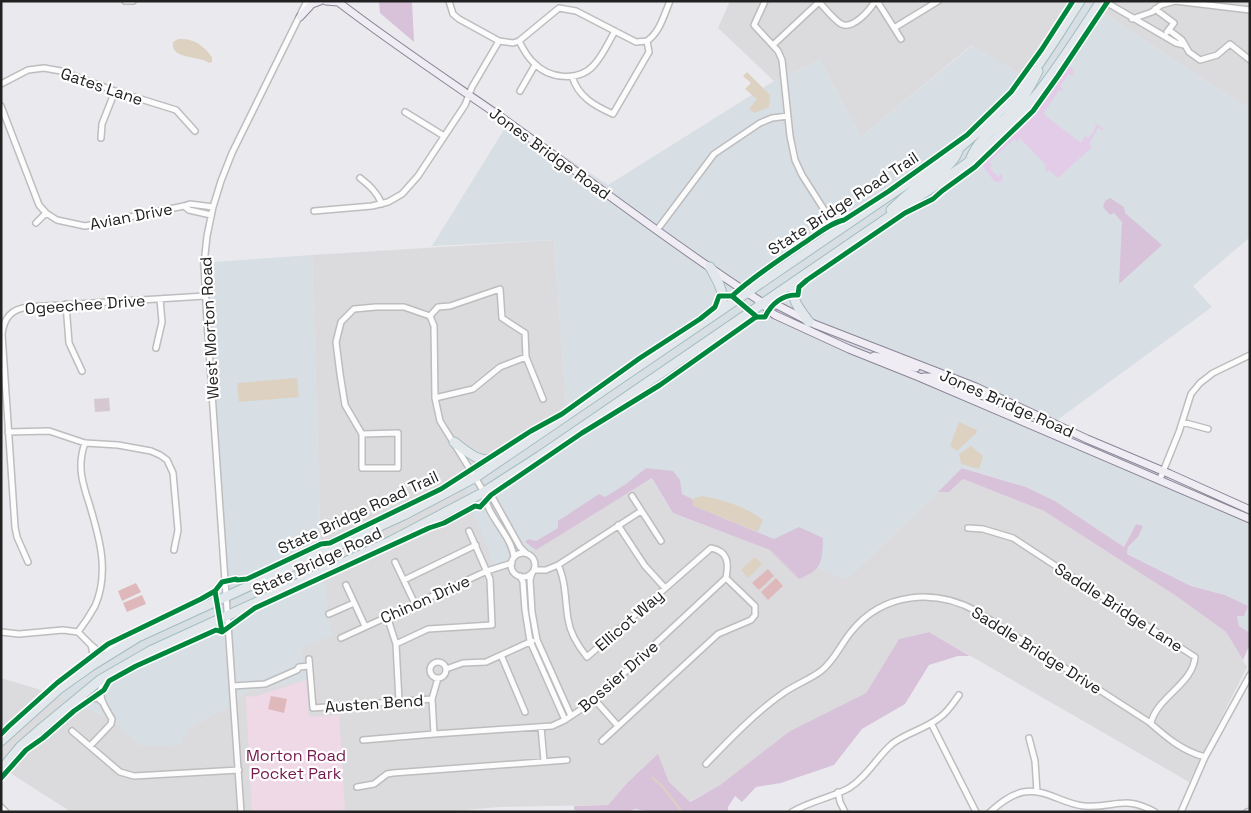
<svg xmlns="http://www.w3.org/2000/svg" width="1251" height="813" font-family="'Space Grotesk',sans-serif">
<style>
.built{fill:#dbdbdd}
.commercial{fill:#d7dee4}
.grass{fill:#e3cce8}
.forest{fill:#d8c2d9}
.cemetery{fill:#d6c8d1}
.park{fill:#f0d9e7}
.pitch{fill:#deb8bb}
.water{fill:#ddd2c1}
.lines{fill:none;stroke-linecap:round;stroke-linejoin:round}
.stream{stroke:#ddd2c1;stroke-width:2}
.street-casing{stroke:#bdbdbf;stroke-width:8}
.secondary-casing{stroke:#8b8497;stroke-width:9}
.highway-casing{stroke:#a3bdc0;stroke-width:11}
.street{stroke:#fcfcfc;stroke-width:5}
.secondary{stroke:#efedf3;stroke-width:7}
.highway{stroke:#e1e7ea;stroke-width:9}
.cycleway-casing{stroke:#fff;stroke-width:8}
.cycleway{stroke:#00873e;stroke-width:5}
.labels{text-anchor:middle;stroke-width:4.5;stroke-linejoin:round;paint-order:stroke}
.street-label{font-size:16px;fill:#212121;stroke:#fff}
.park-label{font-size:16px;fill:#74194c;stroke:#fff}
</style>
<rect width="100%" height="100%" fill="#eaeaee"/>
<path class="built" d="M 730,1 L 1083,1 L 1026,78 L 972,45 L 861,137 L 820,60 L 774,81 L 718,28 Z
M 1084,1 L 1250,1 L 1250,109 Z
M 554,240 L 567,418 L 496,571 L 651,479 L 672,513 L 847,579 L 938,492 L 949,492 L 963,479 L 1044,511 L 1179,598 L 1226,632 L 1247,667 L 1189,782 L 929,632 L 899,639 L 866,693 L 790,731 L 720,785 L 689,802 L 669,782 L 658,755 L 628,782 L 608,805 L 500,807 L 439,812 L 71,812 L 1,767 L 1,678 L 51,693 L 112,719 L 189,728 L 224,709 L 247,691 L 306,680 L 301,648 L 321,557 L 312,255 Z"/>
<path class="commercial" d="M 1084,1 L 1250,109 L 1250,237 L 1193,286 L 1212,307 L 1056,421 L 1250,516 L 1250,633 L 1239,626 L 1237,616 L 1244,616 L 1248,606 L 1225,595 L 1191,586 L 1127,554 L 1128,547 L 1138,537 L 1136,524 L 1124,547 L 1055,501 L 1026,487 L 963,468 L 847,579 L 672,513 L 651,479 L 496,571 L 462,483 L 567,418 L 554,240 L 432,246 L 510,120 L 608,185 L 774,81 L 820,60 L 861,137 L 973,45 L 1026,78 Z
M 312,255 L 321,556 L 332,636 L 301,648 L 307,680 L 247,691 L 224,709 L 189,728 L 181,745 L 140,746 L 112,719 L 51,693 L 91,664 L 229,593 L 218,436 L 204,293 L 199,263 Z"/>
<path class="grass" d="M 1069,66 L 1072,68 L 1074,74 L 1072,75 L 1069,74 L 1060,86 L 1064,91 L 1059,90 L 1043,114 L 1081,143 L 1085,136 L 1089,138 L 1096,127 L 1094,123 L 1104,129 L 1103,130 L 1098,128 L 1089,144 L 1092,147 L 1058,178 L 1049,170 L 1046,172 L 1045,171 L 1045,164 L 1019,137 L 1019,142 L 1014,139 L 989,162 L 992,165 L 990,168 L 998,177 L 1001,173 L 1003,176 L 1001,182 L 995,182 L 980,163 L 1014,132 L 1031,114 L 1066,67 Z"/>
<path class="forest" d="M 379,1 L 412,1 L 414,42 L 380,13 Z
M 1110,198 L 1124,207 L 1125,213 L 1162,245 L 1119,284 L 1122,222 L 1114,213 L 1110,215 L 1103,207 L 1105,201 Z
M 646,468 L 673,471 L 680,480 L 682,494 L 692,499 L 694,506 L 774,539 L 799,527 L 823,538 C 822,561 823,570 799,579 L 770,550 L 673,513 L 652,478 L 536,550 L 525,542 L 528,539 L 536,541 L 558,528 L 558,521 L 599,494 L 605,497 L 626,484 Z
M 962,468 L 1026,487 L 1055,501 L 1124,547 L 1136,524 L 1143,526 L 1138,537 L 1128,547 L 1127,554 L 1191,586 L 1225,595 L 1248,606 L 1244,616 L 1237,616 L 1239,626 L 1250,633 L 1250,644 L 1243,660 L 1226,632 L 1179,598 L 1044,511 L 963,479 L 949,492 L 938,492 Z
M 929,632 L 970,656 L 958,656 L 929,665 L 905,704 L 862,729 L 834,765 L 781,783 L 756,787 L 742,802 L 735,796 L 728,807 L 728,812 L 654,812 L 635,809 L 627,812 L 585,812 L 574,810 L 574,806 L 608,805 L 628,782 L 658,754 L 669,782 L 690,802 L 720,785 L 790,731 L 866,693 L 899,639 Z"/>
<path class="cemetery" d="M 109,398 L 110,411 L 95,412 L 94,399 Z"/>
<path class="park" d="M 306,680 L 309,717 L 339,715 L 345,812 L 252,812 L 246,697 L 257,696 Z"/>
<path class="pitch" d="M 768,569 L 774,576 L 759,590 L 752,583 Z
M 776,578 L 783,586 L 768,600 L 761,592 Z
M 136,583 L 141,592 L 122,601 L 118,591 Z
M 142,595 L 146,604 L 127,612 L 123,603 Z
M 271,696 L 287,699 L 284,713 L 268,709 Z"/>
<path class="water" d="M 178,39 C 194,38 203,45 212,57 L 212,62 L 209,63 C 198,55 170,60 173,42 Z
M 747,72 L 770,95 L 769,107 L 754,113 L 749,109 L 757,99 L 745,89 L 751,83 L 743,76 Z
M 297,378 L 299,397 L 239,402 L 237,383 Z
M 959,422 L 977,430 L 976,433 L 957,451 L 950,446 Z
M 971,446 L 983,456 L 979,469 L 961,464 L 959,454 Z
M 702,496 C 725,500 744,506 763,520 L 758,532 L 694,506 L 692,499 Z
M 755,557 L 762,564 L 748,578 L 741,570 Z"/>
<g class="lines">
<path class="stream" d="M 653,778 L 663,787 L 682,812"/>
<defs>
<path id="street" d="M 125,1 L 133,1
M 449,1 L 453,14 L 459,19 L 499,41 L 513,43 L 519,41 L 559,8 L 576,11 L 636,42 L 647,41
M 765,1 L 754,25 L 778,51 L 782,60 L 790,136 L 795,160 L 802,175 L 837,230
M 818,1 C 825,8 833,19 841,24 C 853,30 870,10 875,1
M 877,1 L 901,39
M 1104,1 L 1176,43 L 1184,45
M 1155,9 L 1174,23 L 1167,32
M 1132,19 L 1152,12 L 1161,5 L 1175,1 L 1250,10
M 894,28 L 938,1
M 1169,30 L 1182,40 L 1189,52 L 1200,60 L 1217,55 L 1230,44 L 1250,60
M 519,41 C 523,49 527,57 534,63 C 549,79 579,82 594,65 C 603,55 608,43 615,31
M 773,45 L 819,2
M 572,76 C 578,97 595,106 613,114 L 649,52 L 647,41 C 660,32 664,15 670,1
M 1,84 L 28,70 L 44,68 L 61,71 L 115,91 L 176,110 L 195,131
M 520,91 L 535,65
M 1,106 L 39,205 L 46,213 L 57,220 L 85,226 L 184,206 L 190,204 L 213,207
M 405,112 L 444,136
M 101,138 L 102,124 L 115,91
M 360,178 C 369,185 377,192 382,204
M 184,206 L 189,210 L 211,215
M 314,211 L 372,206 L 388,202 L 402,194 L 418,176 L 465,105 L 472,87 L 499,41
M 36,223 L 46,213
M 657,230 L 714,154 L 760,123 L 772,118 L 788,116
M 66,304 L 69,343 L 82,371
M 430,316 L 438,307 L 450,306 L 500,289 L 502,318 L 525,333 L 526,357 L 543,399
M 156,348 L 162,322 L 160,299
M 435,398 L 473,389 L 500,367 L 526,357
M 1182,422 L 1208,429
M 8,432 L 49,431 L 85,443 L 118,445 L 151,451 L 160,455 L 167,460 L 173,473 L 178,530 L 174,550
M 362,434 L 398,433 L 398,468 L 362,468 L 362,434 L 345,405 L 340,374 L 336,342 L 341,322 L 354,309 L 376,307 L 404,307 L 430,316 L 434,326 L 435,398 L 440,421 L 484,492 C 486,516 511,534 514,557
M 1160,479 L 1179,432 L 1191,394 L 1200,383 L 1213,373 L 1250,355
M 484,492 L 491,495 L 520,547 L 526,553
M 632,496 L 661,541
M 618,525 L 645,566 L 665,588
M 968,528 L 983,529 L 1013,538 L 1195,657 C 1193,684 1157,697 1151,723
M511 565a12 12 0 1 1 24 0a12 12 0 1 1-24 0Z
M 28,562 L 17,537 L 15,527 L 2,334 C 4,318 11,309 28,307 L 205,296
M 395,562 L 415,604
M 534,570 L 546,570 L 558,565 L 641,511
M 532,573 L 530,580 L 532,612 L 537,640 L 571,716
M 520,576 L 523,582 L 525,610 L 530,641 L 565,720
M 404,580 L 476,545
M 346,585 L 365,626
M 329,614 L 354,603
M 387,616 L 396,644 L 399,701
M 1,632 L 19,634 L 63,630 L 78,632 L 91,645 L 93,654 L 91,666
M 78,632 C 84,624 90,615 95,606 C 110,572 99,536 89,503 C 82,482 77,465 85,443
M 341,638 L 487,571 L 512,563
M 396,644 L 428,629 L 492,625 L 490,579 L 469,531
M 91,645 L 97,650 L 105,650 L 146,627 L 157,625
M 501,655 L 525,712
M 309,659 L 313,708 L 432,699 L 438,678
M430 670a8 8 0 1 1 16 0a8 8 0 1 1-16 0Z
M 446,669 L 463,663 L 486,662 L 532,641
M 233,686 L 265,684 L 297,670 L 299,667 L 309,666
M 432,699 L 434,734 L 552,726 L 565,720 L 595,700 L 726,578 C 729,563 728,551 711,548 L 587,657 C 578,646 570,633 568,619 C 565,601 566,581 558,565
M 595,700 L 618,726
M 77,701 L 98,698 L 101,701
M 931,723 L 976,812
M 541,727 L 544,761
M 72,731 L 120,772 L 134,776 L 239,770
M 1029,738 L 1035,761 L 1037,792
M 363,740 L 434,734
M 602,741 L 718,634 L 751,620 L 755,615 L 755,606 L 726,578
M 90,746 L 111,724 L 112,719 C 104,705 96,696 104,679
M 706,764 C 728,741 756,712 782,694 C 794,685 809,680 821,671 C 834,661 841,644 851,632 C 883,592 935,588 978,612 L 1149,722 C 1166,737 1182,751 1205,757
M 357,787 L 374,784 L 387,774 L 393,773 L 567,760
M 838,792 L 840,802 L 845,812
M 1,807 L 6,812
M 241,812 L 207,321 L 204,264 L 207,236 L 213,207 L 221,181 L 232,153 L 307,1
M 792,812 C 810,801 831,798 849,788 C 866,778 877,757 892,744 C 906,733 925,729 939,718 C 948,712 953,703 959,695
M 990,812 C 1000,803 1010,795 1023,792 C 1046,788 1062,804 1084,806 C 1114,809 1123,794 1155,812
M 1181,812 L 1205,757 L 1250,675
M 1247,812 L 1250,811"/>
<path id="secondary" d="M 326,1 L 338,2
M 337,1 C 390,42 446,79 501,117 C 588,179 673,245 763,303 L 768,310 L 775,315 L 849,349 L 919,377 L 1250,519
M 300,17 L 312,4 L 320,1
M 763,303 L 775,304 L 814,324 L 976,387 L 1087,439 L 1170,474 L 1250,510
M 874,356 L 889,359 L 916,368
M 924,377 L 932,377 L 947,384
M 959,389 L 983,396 L 993,396"/>
<path id="highway" d="M 971,158 C 978,140 993,130 1007,117 C 1021,103 1030,88 1038,71
M 891,210 C 899,202 908,194 917,187 C 933,176 954,167 959,148
M 710,267 C 718,282 729,297 717,312
M 796,281 C 788,298 800,309 809,322
M 454,442 C 468,452 482,467 499,456
M 1,741 L 60,688 L 91,666 L 138,637 L 404,515 L 476,477 L 959,148 C 981,129 1003,110 1021,88 C 1043,61 1061,30 1080,1
M 1,770 L 20,747 L 43,727 L 100,680 L 152,650 L 391,541 L 484,492 L 540,456 L 962,167 C 1024,123 1060,64 1101,1"/>
</defs>
<use href="#street" class="street-casing"/>
<use href="#secondary" class="secondary-casing"/>
<use href="#highway" class="highway-casing"/>
<use href="#street" class="street"/>
<use href="#secondary" class="secondary"/>
<use href="#highway" class="highway"/>
<defs>
<path id="cycleway" d="M 732,296 C 754,276 779,260 804,243 C 816,235 830,223 844,220 L 889,191 L 967,135 L 1011,92 L 1042,49 L 1073,1
M 480,507 L 491,495 L 582,433 L 660,385 L 756,317 L 765,317 C 771,304 783,294 798,295 L 799,287 L 807,280 L 905,213 L 933,199 L 942,191 L 975,167 L 1033,111 L 1058,76 L 1108,1
M 215,591 L 222,632 L 255,608 L 429,528 L 444,523 L 475,506 L 480,507
M 1,734 L 9,726 L 57,683 L 108,644 L 201,599 L 215,591 L 222,582 L 236,579 L 237,580 L 247,579 L 321,544 L 330,543 L 441,489 L 531,431 L 562,414 L 640,358 L 700,319 L 715,307 L 719,296 L 732,296 L 757,317
M 1,778 L 26,750 L 43,738 L 74,711 L 104,690 L 109,681 L 136,666 L 216,630 L 222,632"/>
</defs>
<use href="#cycleway" class="cycleway-casing"/>
<use href="#cycleway" class="cycleway"/>
</g>
<g class="labels">
<g class="street-label">
<text transform="translate(102 86) rotate(19)" y="6">Gates Lane</text>
<text transform="translate(550 153) rotate(36)" y="6">Jones Bridge Road</text>
<text transform="translate(843 203) rotate(-33)" y="6">State Bridge Road Trail</text>
<text transform="translate(131 216) rotate(-11)" y="6">Avian Drive</text>
<text transform="translate(85 304) rotate(-4)" y="6">Ogeechee Drive</text>
<text transform="translate(209 328) rotate(-93)" y="6">West Morton Road</text>
<text transform="translate(1007 403) rotate(24)" y="6">Jones Bridge Road</text>
<text transform="translate(358 512) rotate(-25)" y="6">State Bridge Road Trail</text>
<text transform="translate(317 561) rotate(-25)" y="6">State Bridge Road</text>
<text transform="translate(425 599) rotate(-24)" y="6">Chinon Drive</text>
<text transform="translate(1119 607) rotate(33)" y="6">Saddle Bridge Lane</text>
<text transform="translate(629 620) rotate(-41)" y="6">Ellicot Way</text>
<text transform="translate(1037 650) rotate(32)" y="6">Saddle Bridge Drive</text>
<text transform="translate(618 676) rotate(-41)" y="6">Bossier Drive</text>
<text transform="translate(374 703) rotate(-4)" y="6">Austen Bend</text>
</g>
<g class="park-label">
<text x="296" y="761">Morton Road<tspan x="296" dy="18">Pocket Park</tspan></text>
</g>
</g>
<rect width="1251" height="813" fill="none" stroke="#212121" stroke-width="5"/>
</svg>
